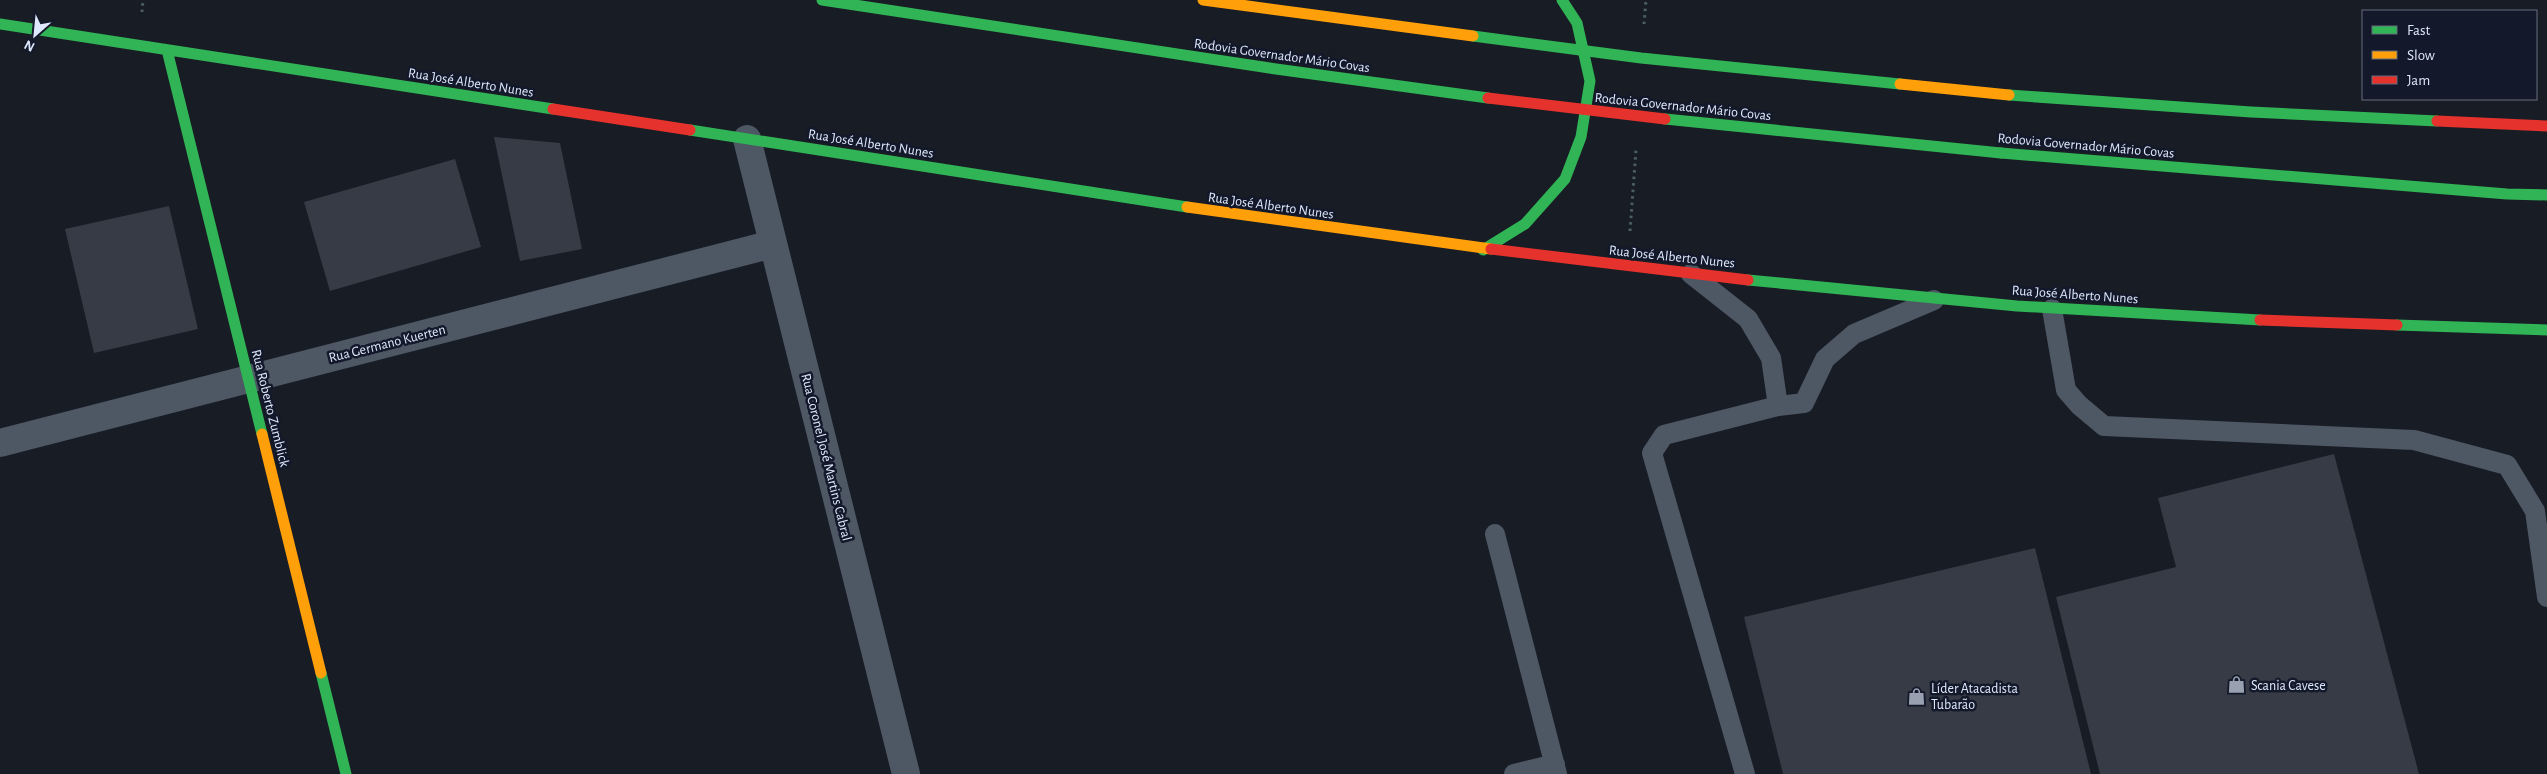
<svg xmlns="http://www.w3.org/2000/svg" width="2547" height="774" font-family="'Alegreya Sans',sans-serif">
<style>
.building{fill:#373b46}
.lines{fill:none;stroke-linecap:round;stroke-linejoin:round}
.path{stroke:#4b5f60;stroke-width:3;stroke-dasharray:2.5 4;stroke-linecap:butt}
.lane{stroke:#4e5764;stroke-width:20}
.street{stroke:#4e5764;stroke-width:28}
.fast{stroke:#30b455;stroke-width:11}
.slow{stroke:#ff9f0a;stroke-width:11}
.jam{stroke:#e5322d;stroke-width:11}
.fast-bridge{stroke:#30b455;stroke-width:11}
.slow-bridge{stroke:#ff9f0a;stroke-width:11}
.jam-bridge{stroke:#e5322d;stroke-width:11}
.labels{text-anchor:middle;stroke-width:5;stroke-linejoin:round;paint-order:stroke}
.street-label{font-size:14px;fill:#dee8fc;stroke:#13192a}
.poi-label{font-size:14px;fill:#dee8fc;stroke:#13192a;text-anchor:start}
</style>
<rect width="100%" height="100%" fill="#181c25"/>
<path class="building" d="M 494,137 L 560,143 L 582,249 L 520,261 Z
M 455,159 L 481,247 L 330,291 L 304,202 Z
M 169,206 L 198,329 L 94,353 L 65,229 Z
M 2334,454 L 2419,774 L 2100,774 L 2056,597 L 2176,567 L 2158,498 Z
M 2035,548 L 2091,774 L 1783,774 L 1744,617 Z"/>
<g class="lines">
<path class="path" d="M 142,12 L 143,0
M 1644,24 L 1646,0
M 1630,231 L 1636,150"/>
<path class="lane" d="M 1691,274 L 1748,319 L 1771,358 L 1778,406
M 2052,309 L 2066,390 L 2079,405 L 2104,426 L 2414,440 L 2507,465 L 2535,511 L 2547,597
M 1495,534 L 1557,774
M 1514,774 L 1555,764
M 1745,774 L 1652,453 L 1664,435 L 1778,406 L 1804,403 L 1825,359 L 1854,334 L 1934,300"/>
<path class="street" d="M 747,139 L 906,774
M 0,443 L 773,244"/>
<path class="fast" d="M 0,24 L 553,109
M 167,50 L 262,434
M 2009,95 L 2251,112 L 2437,121
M 690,130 L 1187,207
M 2001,153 L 2507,194 L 2547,195
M 1483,250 L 1525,224 L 1565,179 L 1581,137 L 1590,81 L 1577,23 L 1562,0
M 1748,280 L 2017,306 L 2260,320
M 2397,325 L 2547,330
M 321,673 L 346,774"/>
<path class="slow" d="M 1187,207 L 1491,249
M 262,434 L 321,673"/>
<path class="jam" d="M 553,109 L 690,130
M 2437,121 L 2547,126
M 1491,249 L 1748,280
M 2260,320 L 2397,325"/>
<path class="fast-bridge" d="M 822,0 L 1276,69 L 1488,98
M 1473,36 L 1641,58 L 1900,84
M 1665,119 L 2001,153"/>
<path class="slow-bridge" d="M 1203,0 L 1473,36
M 1900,84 L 2009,95"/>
<path class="jam-bridge" d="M 1488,98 L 1665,119"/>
</g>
<defs>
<symbol id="shop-bare" viewBox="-9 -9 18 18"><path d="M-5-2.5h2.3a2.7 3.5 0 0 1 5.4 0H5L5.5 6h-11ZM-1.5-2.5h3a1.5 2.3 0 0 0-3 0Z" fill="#99a1b1" stroke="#13192a" stroke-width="2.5" paint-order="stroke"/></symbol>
</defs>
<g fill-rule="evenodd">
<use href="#shop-bare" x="2224" y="672" width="25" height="25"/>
<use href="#shop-bare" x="1904" y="684" width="25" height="25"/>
</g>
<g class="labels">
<g class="street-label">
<text transform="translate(1282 55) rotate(8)" y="5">Rodovia Governador Mário Covas</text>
<text transform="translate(471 82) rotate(9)" y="5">Rua José Alberto Nunes</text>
<text transform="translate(1683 106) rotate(6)" y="5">Rodovia Governador Mário Covas</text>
<text transform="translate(871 143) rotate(9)" y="5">Rua José Alberto Nunes</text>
<text transform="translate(2086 145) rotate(5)" y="5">Rodovia Governador Mário Covas</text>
<text transform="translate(1271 205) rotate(8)" y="5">Rua José Alberto Nunes</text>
<text transform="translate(1672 256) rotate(6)" y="5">Rua José Alberto Nunes</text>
<text transform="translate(2075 294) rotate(4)" y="5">Rua José Alberto Nunes</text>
<text transform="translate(387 343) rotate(-14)" y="5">Rua Germano Kuerten</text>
<text transform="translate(271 408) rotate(76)" y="5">Rua Roberto Zumblick</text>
<text transform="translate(827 457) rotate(76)" y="5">Rua Coronel José Martins Cabral</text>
</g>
<g class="poi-label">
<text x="2251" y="690">Scania Cavese</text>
<text x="1931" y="693">Líder Atacadista<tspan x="1931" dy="16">Tubarão</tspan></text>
</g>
</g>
<rect x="2362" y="10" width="175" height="90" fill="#13192a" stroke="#646c7e"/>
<rect x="2372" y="26" width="25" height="8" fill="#30b455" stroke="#646c7e"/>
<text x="2407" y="35" font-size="15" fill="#dee8fc">Fast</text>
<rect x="2372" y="51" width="25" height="8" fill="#ff9f0a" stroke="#646c7e"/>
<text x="2407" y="60" font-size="15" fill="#dee8fc">Slow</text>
<rect x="2372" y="76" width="25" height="8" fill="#e5322d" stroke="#646c7e"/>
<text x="2407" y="85" font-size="15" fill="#dee8fc">Jam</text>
<g transform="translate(35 35) rotate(207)" stroke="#13192a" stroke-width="4" paint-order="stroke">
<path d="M0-4L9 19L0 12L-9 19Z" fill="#dee8fc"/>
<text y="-8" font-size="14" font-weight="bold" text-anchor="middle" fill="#dee8fc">N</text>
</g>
</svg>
